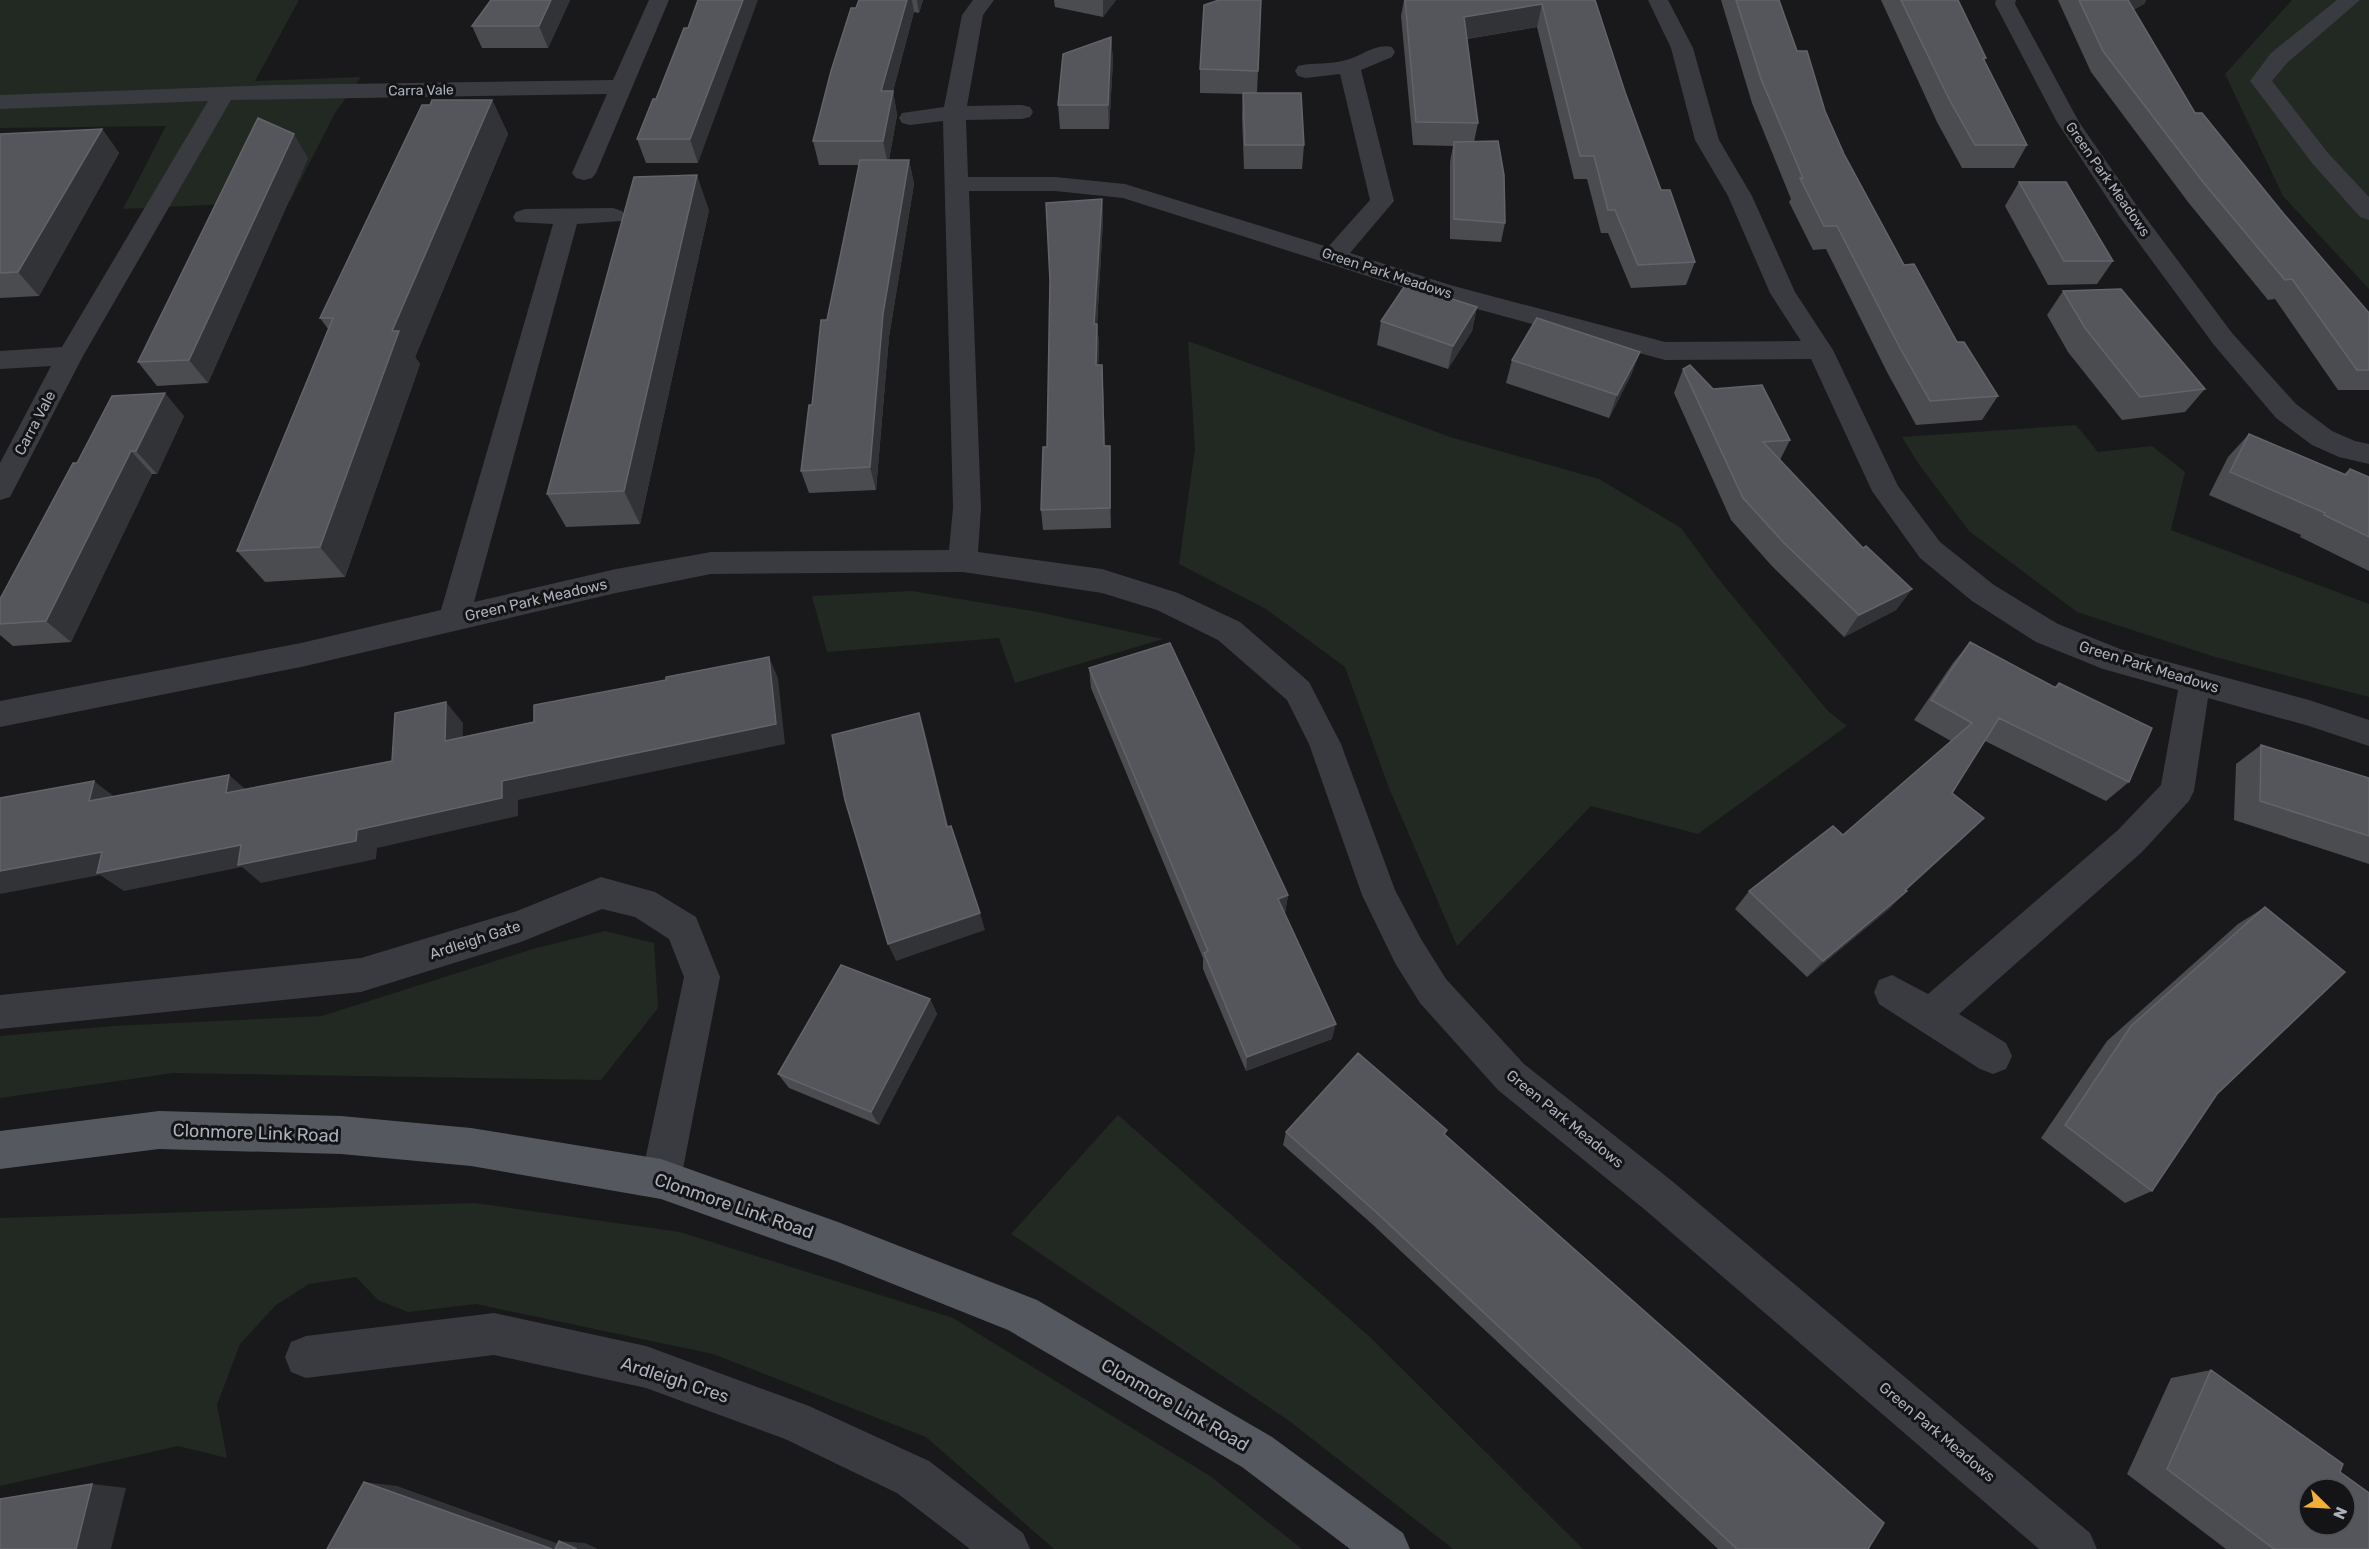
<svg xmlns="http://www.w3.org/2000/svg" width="2369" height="1549" font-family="Rubik,sans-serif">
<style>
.green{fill:#212922}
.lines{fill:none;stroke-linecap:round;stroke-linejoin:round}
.minor{fill:#3a3b40;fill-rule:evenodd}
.major{fill:#56585f;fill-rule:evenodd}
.wall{fill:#4a4c50}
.shaded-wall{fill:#323336}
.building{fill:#55565c;stroke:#62646a;stroke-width:1.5;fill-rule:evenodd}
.labels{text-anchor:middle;stroke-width:6;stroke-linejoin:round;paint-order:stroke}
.far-street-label{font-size:14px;fill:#abb0bb;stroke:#141416}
.street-label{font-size:15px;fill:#abb0bb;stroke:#141416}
.near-street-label{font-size:18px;fill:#abb0bb;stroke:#141416}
</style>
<rect width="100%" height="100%" fill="#19191b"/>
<path class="green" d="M 0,0 L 299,0 L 255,81 L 361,77 L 335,113 L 290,201 L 123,209 L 166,126 L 0,128 Z
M 2292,0 L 2369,0 L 2369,289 L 2283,196 L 2225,74 Z
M 1188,341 L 1450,437 L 1599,479 L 1681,528 L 1716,576 L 1828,711 L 1847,726 L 1698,834 L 1591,806 L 1457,946 L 1389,788 L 1345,667 L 1266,609 L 1179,564 L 1195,448 Z
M 2076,425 L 2098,452 L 2152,446 L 2185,472 L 2171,530 L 2369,604 L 2369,697 L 2215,657 L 2077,612 L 1969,531 L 1918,463 L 1902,437 Z
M 912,591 L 1038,612 L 1163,639 L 1015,683 L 999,638 L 827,652 L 812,596 Z
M 605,931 L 654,943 L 658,1008 L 601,1080 L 173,1073 L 0,1098 L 0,1036 L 113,1026 L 322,1016 L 533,949 Z
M 1118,1115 L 1370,1337 L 1583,1549 L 1453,1549 L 1288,1420 L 1011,1234 Z
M 475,1203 L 680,1232 L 953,1318 L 1210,1476 L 1302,1549 L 1054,1549 L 926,1437 L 713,1354 L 476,1304 L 408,1312 L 378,1300 L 356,1277 L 309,1284 L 276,1305 L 240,1344 L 217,1405 L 227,1458 L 178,1446 L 0,1486 L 0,1218 Z"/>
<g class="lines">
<path class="minor" d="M 649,0 L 669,0 L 596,173 L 592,178 L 584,180 L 576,178 L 572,173 L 607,94 L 231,100 L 83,356 L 10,497 L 0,500 L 0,463 L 51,366 L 0,369 L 0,351 L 62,347 L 208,101 L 0,109 L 0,95 L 276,85 L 613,80 Z
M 973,0 L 994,0 L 983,15 L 967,106 L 1022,105 L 1030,107 L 1033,112 L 1030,117 L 1022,119 L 966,120 L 968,177 L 1055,177 L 1125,184 L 1328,247 L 1370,200 L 1340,74 L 1306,78 L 1298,76 L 1295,71 L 1298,66 C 1314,62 1331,65 1346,60 C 1362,56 1375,43 1392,47 L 1395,52 L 1392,57 L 1361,70 L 1394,201 L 1350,253 L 1450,285 L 1665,342 L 1801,341 L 1770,293 L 1728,196 L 1695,140 L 1671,48 L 1648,0 L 1668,0 L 1693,48 L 1719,140 L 1752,196 L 1795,292 L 1833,350 L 1898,486 L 1940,542 L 1994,585 L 2058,624 L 2120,649 L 2309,700 L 2369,720 L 2369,746 L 2309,726 L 2208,698 L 2194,791 L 2189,801 L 2142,852 L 1959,1014 L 2006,1043 L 2012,1056 L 2006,1069 L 1993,1074 L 1980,1069 L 1879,1004 L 1874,992 L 1879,980 L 1892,975 L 1928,994 L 2118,830 L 2161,785 L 2178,690 L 2103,669 L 2036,642 L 1972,601 L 1920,558 L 1872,491 L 1811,359 L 1665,360 L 1433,297 L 1123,198 L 1055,191 L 969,191 L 981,508 L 978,552 L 1102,569 L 1178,593 L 1240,622 L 1309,682 L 1341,744 L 1395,890 L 1421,939 L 1446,979 L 1524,1064 L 1672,1181 L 2090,1533 L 2097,1549 L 2039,1549 L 1644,1209 L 1498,1090 L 1420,1003 L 1395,963 L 1362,895 L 1309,744 L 1287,700 L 1218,640 L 1157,610 L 1102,593 L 963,572 L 711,574 L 616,593 L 301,667 L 0,727 L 0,701 L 301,643 L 441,610 L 553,224 L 516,222 L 513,217 L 516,212 L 525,209 L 613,208 L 622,211 L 625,216 L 622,221 L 577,224 L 474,602 L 616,569 L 711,552 L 949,550 L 953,508 L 943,121 L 910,125 L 902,123 L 899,118 L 902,113 L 944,107 L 962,15 Z
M 1996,0 L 2016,0 L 2015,4 L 2079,122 L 2137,206 L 2232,333 L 2296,404 L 2332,431 L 2355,441 L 2369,444 L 2369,464 L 2339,457 L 2312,445 L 2276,418 L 2214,345 L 2119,216 L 2057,122 L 1995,4 Z
M 2337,0 L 2360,0 L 2287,63 L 2272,81 L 2328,153 L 2369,197 L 2369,220 L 2360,217 L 2312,163 L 2250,81 L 2271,53 Z
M 601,877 L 655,892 L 696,917 L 720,977 L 681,1179 L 675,1193 L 661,1199 L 647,1193 L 641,1179 L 684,977 L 669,939 L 635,917 L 602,909 L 521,942 L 361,992 L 0,1029 L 0,995 L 361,958 L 517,911 Z
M 494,1313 L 646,1346 L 809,1406 L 929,1461 L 1023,1533 L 1030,1549 L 970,1549 L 897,1493 L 785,1439 L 646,1388 L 494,1355 L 306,1378 L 291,1372 L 285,1357 L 291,1342 L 306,1336 Z"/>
<path class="major" d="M 159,1111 L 341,1116 L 471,1128 L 661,1159 L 838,1222 L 1037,1300 L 1272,1437 L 1403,1533 L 1410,1549 L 1350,1549 L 1242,1467 L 1008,1330 L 838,1262 L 661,1199 L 471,1166 L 341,1154 L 159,1149 L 0,1169 L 0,1131 Z"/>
</g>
<path class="wall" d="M 491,0 L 570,0 L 548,48 L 482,48 L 472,26 Z
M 859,0 L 923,0 L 919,13 L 914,12 L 893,91 L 897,115 L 889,160 L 909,160 L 914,184 L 889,337 L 876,490 L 809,493 L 801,471 L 827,320 L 859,165 L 819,165 L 813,141 Z
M 1054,0 L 1116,0 L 1103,17 L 1055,7 Z
M 1261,0 L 1257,93 L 1304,145 L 1302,169 L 1244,169 L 1242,117 L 1243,94 L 1200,93 L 1200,69 Z
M 1404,0 L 1595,0 L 1625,92 L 1661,190 L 1695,262 L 1686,285 L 1631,288 L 1608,233 L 1601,233 L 1587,179 L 1574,179 L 1537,27 L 1467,39 L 1478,123 L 1474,142 L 1505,223 L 1501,242 L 1450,239 L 1450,162 L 1453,146 L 1413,145 L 1401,16 Z
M 1721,0 L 1779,0 L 1797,51 L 1844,154 L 1904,265 L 1957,342 L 1998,396 L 1982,420 L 1916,425 L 1887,372 L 1826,249 L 1813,250 L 1789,202 L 1791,199 L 1752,103 Z
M 1881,0 L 1958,0 L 1986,58 L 1984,61 L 2027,145 L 2014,168 L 1962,168 L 1937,122 Z
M 2058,0 L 2146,0 L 2144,4 L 2133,10 L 2195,113 L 2369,313 L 2369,390 L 2338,390 L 2275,299 L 2268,300 L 2188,202 L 2091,72 Z
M 684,28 L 698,163 L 646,163 L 637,139 L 656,99 Z
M 1111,37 L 1113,61 L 1109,129 L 1060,129 L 1058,105 Z
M 492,100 L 508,134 L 415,357 L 420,364 L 345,577 L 265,582 L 237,551 L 328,329 L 320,318 L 430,105 Z
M 102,129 L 119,153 L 39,296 L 0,298 L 0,134 Z
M 308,158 L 208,383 L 157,386 L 138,362 Z
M 2019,182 L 2113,261 L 2097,284 L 2048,285 L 2005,206 Z
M 1102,199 L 1103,220 L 1097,324 L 1099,344 L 1098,365 L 1102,365 L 1103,386 L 1105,446 L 1110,446 L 1111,466 L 1111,528 L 1043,530 L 1041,510 L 1047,447 L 1050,280 Z
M 709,210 L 640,524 L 566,527 L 547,494 Z
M 2063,291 L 2205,389 L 2185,412 L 2122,420 L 2068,352 L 2047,315 Z
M 1477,307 L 1472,331 L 1448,369 L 1377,345 L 1381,321 Z
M 1640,352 L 1631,375 L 1609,418 L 1506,383 L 1512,360 Z
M 1683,369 L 1790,440 L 1780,460 L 1863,548 L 1912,589 L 1896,610 L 1844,637 L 1771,565 L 1731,520 L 1674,393 Z
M 184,416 L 157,474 L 152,474 L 71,642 L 13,646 L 0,635 L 0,599 L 77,463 Z
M 2249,434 L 2344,474 L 2350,469 L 2369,477 L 2369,571 L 2300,537 L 2301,535 L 2209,495 L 2228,457 Z
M 1970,642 L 2054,687 L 2059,683 L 2129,782 L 2106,801 L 1985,741 L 1952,793 L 1984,818 L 1906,890 L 1889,909 L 1807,977 L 1735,909 L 1749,891 L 1843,835 L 1951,741 L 1914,720 L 1953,663 Z
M 1089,668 L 1288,895 L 1285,913 L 1284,913 L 1332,1039 L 1246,1071 L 1203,969 L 1203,958 L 1091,688 Z
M 2261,745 L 2369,778 L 2369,864 L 2234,820 L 2236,764 Z
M 2265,907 L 2217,1094 L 2152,1191 L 2125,1203 L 2041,1138 L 2107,1041 L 2238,924 Z
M 930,999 L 937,1014 L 879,1125 L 789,1088 L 778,1074 Z
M 1286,1132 L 1444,1134 L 1868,1549 L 1718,1549 L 1372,1224 L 1283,1145 Z
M 2211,1370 L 2340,1472 L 2369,1549 L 2226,1549 L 2127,1474 L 2171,1378 Z"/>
<path class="shaded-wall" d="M 551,0 L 570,0 L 548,48 L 539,26 Z
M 743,0 L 758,0 L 698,163 L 690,139 Z
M 907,0 L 912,0 L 914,12 L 893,91 L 897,115 L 888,165 L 883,141 L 881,91 Z
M 917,0 L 923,0 L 919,13 Z
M 1103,0 L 1116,0 L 1103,17 Z
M 2128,0 L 2146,0 L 2144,4 L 2116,20 Z
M 1542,4 L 1537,27 L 1460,40 L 1464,17 Z
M 1111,37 L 1113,61 L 1109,129 L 1108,105 Z
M 492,100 L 508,134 L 415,357 L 420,364 L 345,577 L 320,547 L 392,331 Z
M 102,129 L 119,153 L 39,296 L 18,272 Z
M 294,134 L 308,158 L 208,383 L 189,360 Z
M 909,160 L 914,184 L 889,337 L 876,490 L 870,467 L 883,314 Z
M 697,175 L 709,210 L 640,524 L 624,491 Z
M 1102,199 L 1103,220 L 1096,344 L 1094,324 Z
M 1477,307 L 1472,331 L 1448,369 L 1453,346 Z
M 1097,324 L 1099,344 L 1098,386 L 1096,365 Z
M 1640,352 L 1631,375 L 1609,418 L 1617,395 Z
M 1102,365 L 1103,386 L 1106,466 L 1104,446 Z
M 165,393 L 184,416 L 157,474 L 136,451 Z
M 1110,446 L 1111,466 L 1111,528 L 1110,508 Z
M 131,451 L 152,474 L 71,642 L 46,621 Z
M 1912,589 L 1896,610 L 1844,637 L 1859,615 Z
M 769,657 L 778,678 L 785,744 L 518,800 L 518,816 L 377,848 L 376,859 L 261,883 L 242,867 L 124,891 L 100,875 L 0,894 L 0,871 L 102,852 L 357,830 L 502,781 Z
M 446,702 L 463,723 L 462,760 L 445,741 Z
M 919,713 L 925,733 L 953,845 L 947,827 Z
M 229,775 L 251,794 L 226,793 Z
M 94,781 L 120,801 L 89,801 Z
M 1984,818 L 1965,837 L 1888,907 L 1905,890 Z
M 1907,891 L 1889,909 L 1807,977 L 1823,961 Z
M 1288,895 L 1285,913 L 1275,916 L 1278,899 Z
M 980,913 L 985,930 L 896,961 L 888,944 Z
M 930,999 L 937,1014 L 879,1125 L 871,1112 Z
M 1336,1024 L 1332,1039 L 1246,1071 L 1247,1057 Z
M 364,1482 L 397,1486 L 573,1549 L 552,1549 Z
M 92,1484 L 126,1488 L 111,1549 L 76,1549 Z
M 559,1541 L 585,1543 L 598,1549 L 577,1549 Z"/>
<path class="building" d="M 491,0 L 551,0 L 539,26 L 472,26 Z
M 698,0 L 743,0 L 690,139 L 637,139 L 653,99 L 656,99 L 684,28 L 688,28 Z
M 859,0 L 907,0 L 881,91 L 893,91 L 883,141 L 813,141 L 831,71 L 851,8 L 856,8 Z
M 1219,0 L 1261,0 L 1258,71 L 1200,69 L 1204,5 Z
M 1405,0 L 1595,0 L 1625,92 L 1661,190 L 1670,190 L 1695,262 L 1638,265 L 1615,210 L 1608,210 L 1594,156 L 1580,156 L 1542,4 L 1464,17 L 1478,123 L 1416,122 Z
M 1736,0 L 1779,0 L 1797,51 L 1807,51 L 1825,111 L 1844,154 L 1904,265 L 1914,264 L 1957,342 L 1964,342 L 1998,396 L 1930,401 L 1900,348 L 1837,226 L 1824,226 L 1800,178 L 1803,178 L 1761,79 Z
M 1901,0 L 1958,0 L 1986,58 L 1983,58 L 2027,145 L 1975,145 L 1949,99 Z
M 2079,0 L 2128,0 L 2195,113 L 2202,113 L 2283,213 L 2369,313 L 2369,370 L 2357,370 L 2292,279 L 2285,280 L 2203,182 L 2103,51 Z
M 1111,37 L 1108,105 L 1058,105 L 1063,54 Z
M 1243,93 L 1301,93 L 1304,145 L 1245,145 Z
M 432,100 L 492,100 L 392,331 L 399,331 L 320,547 L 237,551 L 333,318 L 320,318 L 422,105 L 430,105 Z
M 258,118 L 294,134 L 189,360 L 138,362 Z
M 102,129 L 18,272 L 0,273 L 0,134 Z
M 1498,141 L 1504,175 L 1505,223 L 1454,219 L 1454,142 Z
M 860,160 L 909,160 L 883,314 L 870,467 L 801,471 L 809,405 L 812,405 L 821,320 L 827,320 Z
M 697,175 L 624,491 L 547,494 L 634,177 Z
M 2019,182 L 2066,182 L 2113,261 L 2064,261 Z
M 1102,199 L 1094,324 L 1097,324 L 1096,365 L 1102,365 L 1104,446 L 1110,446 L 1110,508 L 1041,510 L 1043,447 L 1047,447 L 1050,280 L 1046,203 Z
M 1406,284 L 1477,307 L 1453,346 L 1381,321 Z
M 2121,289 L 2205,389 L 2140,397 L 2085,328 L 2063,291 Z
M 1537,318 L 1640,352 L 1617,395 L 1512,360 Z
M 1690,365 L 1713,389 L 1762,385 L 1790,440 L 1763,442 L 1863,548 L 1866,546 L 1912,589 L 1859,615 L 1784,543 L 1743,498 L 1683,369 Z
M 165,393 L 136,451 L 131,451 L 46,621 L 0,624 L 0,599 L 73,463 L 77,463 L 112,396 Z
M 2249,434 L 2346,475 L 2350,469 L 2369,477 L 2369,537 L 2324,515 L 2325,513 L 2230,472 Z
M 1970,642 L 2056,688 L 2059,683 L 2152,728 L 2129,782 L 1999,718 L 1952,793 L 1984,818 L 1905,890 L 1907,891 L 1823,961 L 1749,891 L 1833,826 L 1843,835 L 1972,723 L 1931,700 Z
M 1170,643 L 1288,895 L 1278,899 L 1336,1024 L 1247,1057 L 1204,953 L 1208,951 L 1089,668 Z
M 769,657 L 776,724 L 502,781 L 502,798 L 357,830 L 356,841 L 238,865 L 241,845 L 97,873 L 102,852 L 0,871 L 0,798 L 94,781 L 89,801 L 229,775 L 226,793 L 392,761 L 395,713 L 446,702 L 445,741 L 534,722 L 534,705 L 666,680 L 666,677 Z
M 919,713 L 947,827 L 951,826 L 980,913 L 888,944 L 845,800 L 832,735 Z
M 2261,745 L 2369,778 L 2369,836 L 2260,801 Z
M 2265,907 L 2345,972 L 2217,1094 L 2152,1191 L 2065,1125 L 2131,1026 Z
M 841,965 L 930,999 L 871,1112 L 778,1074 Z
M 1358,1053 L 1447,1130 L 1444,1134 L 1884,1523 L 1868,1549 L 1737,1549 L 1377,1213 L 1286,1132 Z
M 2211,1370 L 2343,1464 L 2340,1472 L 2369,1493 L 2369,1549 L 2274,1549 L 2167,1469 ZM 2309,1489 L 2345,1489 L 2345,1525 L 2309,1525 Z
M 364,1482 L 552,1549 L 327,1549 Z
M 92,1484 L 76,1549 L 0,1549 L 0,1499 Z
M 559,1541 L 577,1549 L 555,1549 Z"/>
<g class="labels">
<g class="far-street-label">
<text transform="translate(421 90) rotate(-1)" y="5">Carra Vale</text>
<text transform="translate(2108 179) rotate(55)" y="5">Green Park Meadows</text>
<text transform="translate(1387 273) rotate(18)" y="5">Green Park Meadows</text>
</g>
<g class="street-label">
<text transform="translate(35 423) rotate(-62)" y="5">Carra Vale</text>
<text transform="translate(536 600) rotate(-13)" y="5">Green Park Meadows</text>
<text transform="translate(2149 667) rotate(17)" y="5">Green Park Meadows</text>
<text transform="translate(475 940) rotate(-18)" y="5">Ardleigh Gate</text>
<text transform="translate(1565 1119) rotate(39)" y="5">Green Park Meadows</text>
<text transform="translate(1937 1432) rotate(40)" y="5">Green Park Meadows</text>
</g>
<g class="near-street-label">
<text transform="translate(256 1133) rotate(2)" y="6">Clonmore Link Road</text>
<text transform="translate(734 1206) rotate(19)" y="6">Clonmore Link Road</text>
<text transform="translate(675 1380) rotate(18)" y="6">Ardleigh Cres</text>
<text transform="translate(1175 1405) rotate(30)" y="6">Clonmore Link Road</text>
</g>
</g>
<g transform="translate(2327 1507) rotate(114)"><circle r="28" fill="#141416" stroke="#505258" stroke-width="1.5"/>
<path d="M0-4.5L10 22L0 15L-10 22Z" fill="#f3b039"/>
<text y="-9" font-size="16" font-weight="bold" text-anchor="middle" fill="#abb0bb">N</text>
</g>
</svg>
